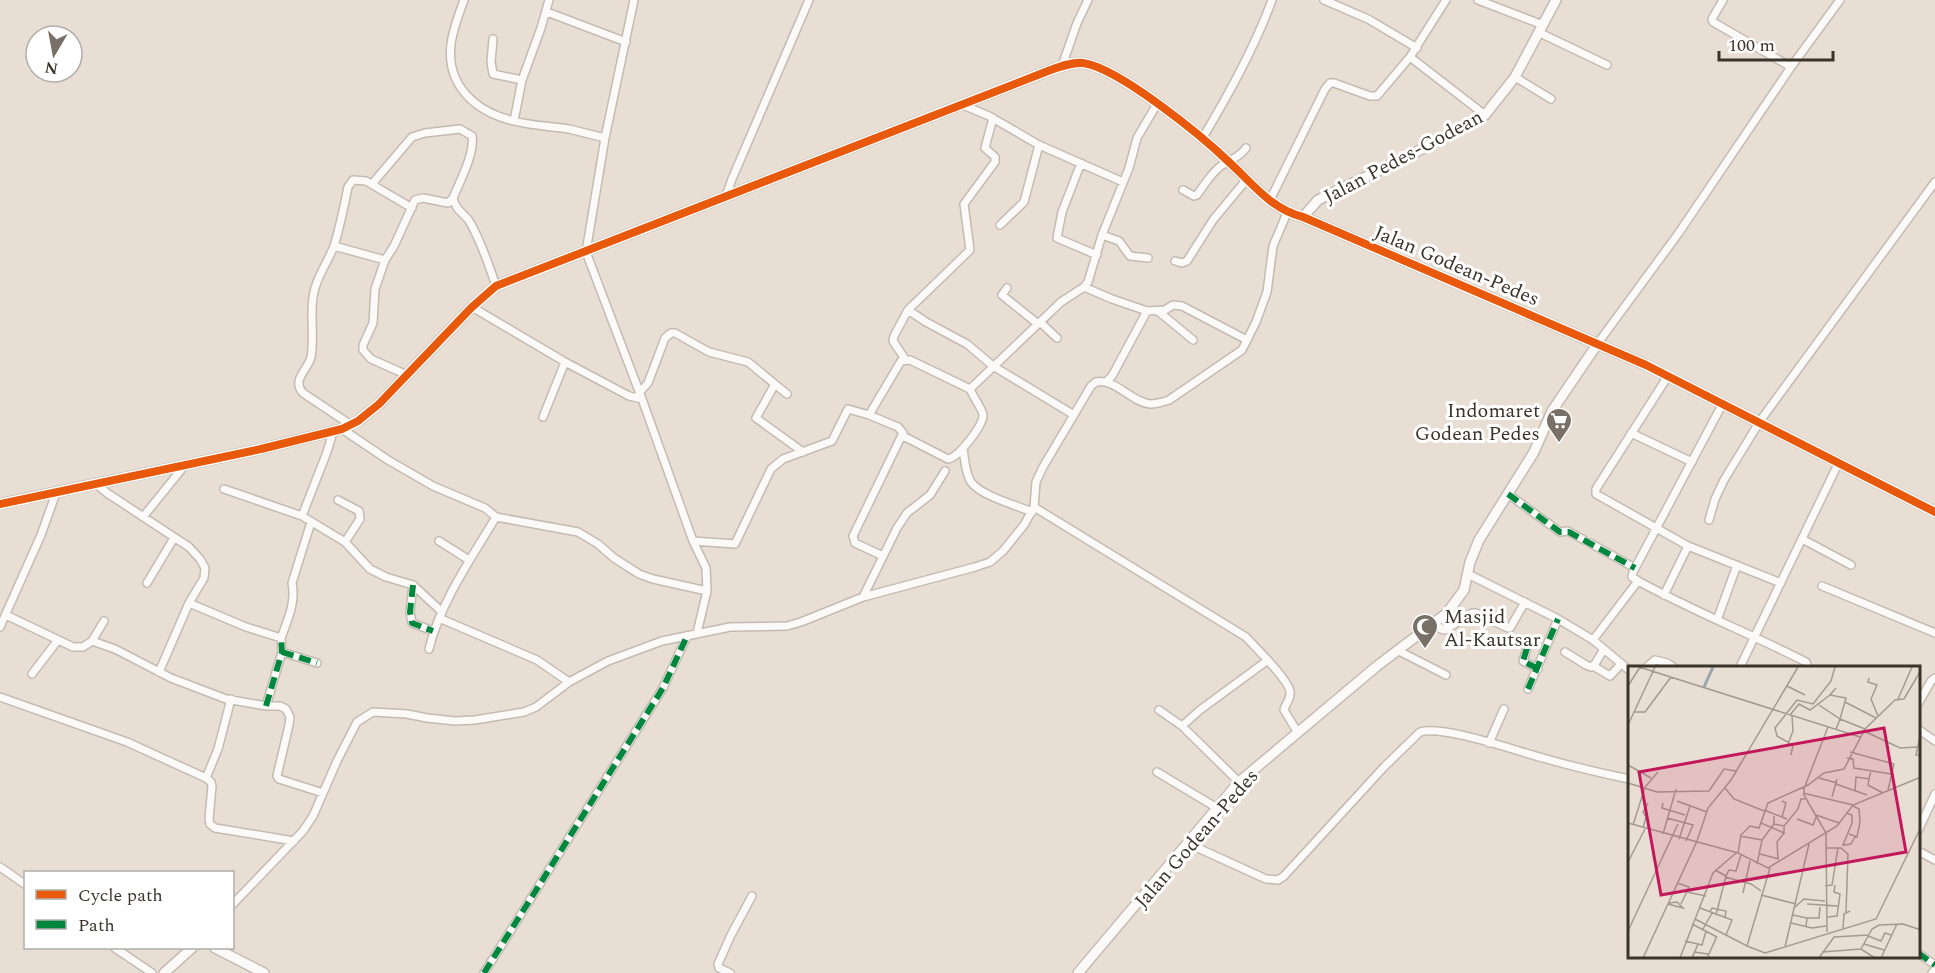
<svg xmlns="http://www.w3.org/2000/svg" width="1935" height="973" font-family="Spectral,serif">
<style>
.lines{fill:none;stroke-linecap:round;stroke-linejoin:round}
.minor-casing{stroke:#c3bbb2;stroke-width:10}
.tertiary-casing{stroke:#c3bbb2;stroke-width:12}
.minor{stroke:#fcfaf8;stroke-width:7}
.tertiary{stroke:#fcfaf8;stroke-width:9}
.quiet{stroke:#00873e;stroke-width:6;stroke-dasharray:12 6;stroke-linecap:butt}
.cycleway-casing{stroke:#fff;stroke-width:11}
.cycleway{stroke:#e8590c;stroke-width:8}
.labels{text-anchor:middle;stroke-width:6;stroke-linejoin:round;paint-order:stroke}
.street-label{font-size:20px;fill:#3b342b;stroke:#fff}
.poi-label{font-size:20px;fill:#3b342b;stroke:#fff;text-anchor:end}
.inset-river{fill:none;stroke:#98a5b1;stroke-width:3}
.inset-road{fill:none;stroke:#a39a90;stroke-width:1.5}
.view{fill:#c2185b;fill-opacity:0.15;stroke:#c2185b;stroke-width:3}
.inset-edge{fill:none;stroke:#3b342b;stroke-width:3}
</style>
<rect width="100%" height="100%" fill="#e9ded3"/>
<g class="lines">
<defs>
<path id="minor" d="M 464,0 C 459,14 453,29 451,44 C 446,86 476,112 514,121 C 532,126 551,126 569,129 C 581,132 593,135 605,138
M 634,0 L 605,138 L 586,252 L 642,399 L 693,541 L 706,568 L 707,591 L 697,633
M 1324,0 L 1368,19 L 1417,48
M 1446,0 L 1410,57 L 1485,115
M 1478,0 L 1543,25
M 1723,0 L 1712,19 L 1713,22 L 1791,67
M 547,12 L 626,42
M 1540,33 L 1607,65
M 493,39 L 491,62 L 493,74 L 522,80
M 1062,66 L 1077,23 L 1088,0
M 1515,77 L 1551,99
M 963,105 L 989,116 L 1039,145 L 1123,182
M 514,121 L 522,80 L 541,28 L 549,0
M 1202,139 C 1229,94 1254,49 1272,0
M 1081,163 L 1062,212 L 1057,238 L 1097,255
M 372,184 L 412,137 L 425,133 L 460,129 L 472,136 C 475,153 460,181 453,198 L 448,203 L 423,198 L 415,200 L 394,246 L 385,260 L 375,289 L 373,323 L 363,345 L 363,350 L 371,359 L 407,375
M 1183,190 L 1194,196 L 1197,195 C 1205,184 1211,173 1222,165 C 1231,159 1239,158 1246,148
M 726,196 L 732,179 L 809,0
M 453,198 C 457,214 465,212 471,224 C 482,244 489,265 496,286
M 1270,200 L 1325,89 L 1330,83 L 1334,83 L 1370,96 L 1377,96 L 1410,57
M 1000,225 L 1024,202 L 1039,145
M 1102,235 L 1119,241 L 1130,256 L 1148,258
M 334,246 L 385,260
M 1175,261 L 1182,263 L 1187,261 L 1213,220 L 1247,179
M 1084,287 L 1112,299 L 1147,311 L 1165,310 L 1173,305 L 1182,306 L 1247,340
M 1007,288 L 1002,295 L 1038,324
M 472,307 L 565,362 L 629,396 L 642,399
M 908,310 L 970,250 L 964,204 L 995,162 L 995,157 L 985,148 L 993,118
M 1158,311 L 1193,340
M 1040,322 L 1057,338
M 1598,343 L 1678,234 L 1791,67 L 1840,0
M 905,359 L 893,341 L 894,336 L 908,310 L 926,322 L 967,344 L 993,366 L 1074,415
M 1668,376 L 1596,489 L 1596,494 L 1688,546 L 1781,583
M 1106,382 L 1112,376 L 1147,311
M 775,384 L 756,418 L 803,452
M 639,393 L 648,383 L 665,338 L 671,333 L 675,333 L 709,352 L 748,362 L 787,394
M 869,415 L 898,427 L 903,433 L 853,536 L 855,543 L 883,556
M 543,417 L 565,362
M 351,425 L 303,393 C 291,380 308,370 311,357 C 315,335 309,313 314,292 C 317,276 328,262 334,246 C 340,227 344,207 348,187 L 353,180 L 366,181 L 412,208
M 342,429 L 388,460 L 433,486 L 485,508 L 496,517 L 578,532 L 598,544 L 614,558 L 639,574 L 653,579 L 707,591
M 1631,433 L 1692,462
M 903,436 L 948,459 C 958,458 983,426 983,415 C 983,410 972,395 970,389 L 1061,302 L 1084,287 L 1088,282 L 1102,235 L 1129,168 L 1137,138 L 1157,104
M 963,449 C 965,460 965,473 971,482 C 981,496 1016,505 1032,512
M 95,483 L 107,493 L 189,547 L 200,559 L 205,568 L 204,578 L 189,603
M 224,489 L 302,516 L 345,542 L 370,569 L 386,577 L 413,585 L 442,612
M 1508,494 L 1560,532 L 1568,531 L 1584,540
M 338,500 L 359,511 L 360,519 L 345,542
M 1034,507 L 1246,637 C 1255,647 1289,680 1290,692 C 1291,699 1285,704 1284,710 L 1298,733
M 302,516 L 327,452 L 333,432
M 143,517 L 185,465
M 1709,520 L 1715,499 L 1724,480 L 1760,421 L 1935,182
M 1802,539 L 1851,565
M 439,541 L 469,560
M 693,541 L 735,544 L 771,469 L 783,459 L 832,441 L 848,409 L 869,415 L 901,361 L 910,360 L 970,389
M 1590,543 L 1635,568
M 1468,574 L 1558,619 L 1593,640 L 1629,670
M 1638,581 C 1693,611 1751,634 1806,662 L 1808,667
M 147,583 L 174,538
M 413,585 L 410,612 L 412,623 L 433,631
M 1822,586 L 1935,633
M 1664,595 L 1688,546
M 863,597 L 897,528 L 907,513 L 930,495 L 945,471
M 6,615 L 73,647 L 83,647 L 92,641 L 115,649 L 171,678 L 226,699 L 266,706 L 280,706 L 286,709 L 290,717 L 289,725 L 277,776 L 279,779 L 323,793
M 439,618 L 537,660 L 569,682
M 1717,620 L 1737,565
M 1435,623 L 1441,629 L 1445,630 L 1472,613 L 1476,613 L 1508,628 L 1510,628 L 1525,602
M 0,627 L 41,535 L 56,493
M 1593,640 L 1638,581 L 1632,577 L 1633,572 L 1723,403
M 92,641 L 104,621
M 1527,648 L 1523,661 L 1538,669
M 429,649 C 440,603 472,557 496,517
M 1397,650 L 1446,675
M 282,652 L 317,663
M 1565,652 L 1586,665 L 1591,667 L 1595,664 L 1604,649
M 1593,666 L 1610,676 L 1621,664
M 1647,667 L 1655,660 L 1667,663 L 1673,667
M 1740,667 L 1839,462
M 159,672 L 189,603 L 246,627 L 281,638 C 288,619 296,602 292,583 L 311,522
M 32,674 L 58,640
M 1528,689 L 1558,619
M 0,697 L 127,742 L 206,778 L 211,782 L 212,786 L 209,819 L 210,824 L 215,828 L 294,841
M 1918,704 L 1931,681 L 1935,678
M 266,706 L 282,652 L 281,638
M 1159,710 L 1182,726 L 1239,782
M 1182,726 L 1200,710 L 1268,660
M 1918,729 L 1935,741
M 1489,743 L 1504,709
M 1157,772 L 1217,808
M 206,778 L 218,749 L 231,699
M 1918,831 L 1935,794
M 1189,844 L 1266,879 L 1278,880 L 1284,876 L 1384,767 L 1420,732 C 1444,725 1516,751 1543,758 C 1571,766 1600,773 1629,779
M 1918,851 L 1935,860
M 0,867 L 26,885
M 232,905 L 303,831 L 313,816 L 337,761 L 357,722 L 373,712 L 407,714 L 427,718 L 455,721 L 475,720 L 524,712 L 536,707 L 569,682 L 608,661 L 662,641 L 730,627 L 787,626 L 801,622 L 863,597 L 975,567 L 990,562 L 1003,551 L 1024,525 L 1034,507 L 1036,482 L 1043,467 L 1091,386 L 1096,382 C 1115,378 1131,402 1150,404 C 1157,404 1163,402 1169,400 L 1242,350 L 1256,322 L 1267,292 L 1273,246 L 1287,213
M 115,948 L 152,973
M 1918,953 L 1935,965
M 484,973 L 663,688 L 687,636
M 730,973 L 719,968 L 718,964 L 731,935 L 752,896
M 1932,973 L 1935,970"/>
<path id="tertiary" d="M 1303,217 L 1318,200 L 1405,158 L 1485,115 L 1515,77 L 1556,0
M 0,504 L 261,449 L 342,429 L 358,421 L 379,404 L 472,307 L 496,286 L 1048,71 C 1059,67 1071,62 1083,63 C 1119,68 1202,136 1230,163 C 1253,184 1271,209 1303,217 L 1646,365 L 1935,512
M 215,948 L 264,973
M 164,973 L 192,948
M 1078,973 L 1239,782 L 1377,666 L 1447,613 L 1464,590 L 1470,562 L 1479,540 L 1534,452 L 1552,411 L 1598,343"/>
</defs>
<use href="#minor" class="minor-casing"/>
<use href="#tertiary" class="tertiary-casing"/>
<use href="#minor" class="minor"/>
<use href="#tertiary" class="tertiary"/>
<path class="quiet" d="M 1508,494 L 1560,532 L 1569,532 L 1635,568
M 413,585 L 410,612 L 412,623 L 433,631
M 1527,648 L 1523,661 L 1538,669
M 282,652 L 317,663
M 1528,689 L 1558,619
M 266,706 L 282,652 L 281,638
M 1918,953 L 1935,965
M 484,973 L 663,688 L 687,636"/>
<defs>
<path id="cycleway" d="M 0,504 L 261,449 L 342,429 L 358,421 L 379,404 L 472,307 L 496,286 L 1048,71 C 1059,67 1071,62 1083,63 C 1119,68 1202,136 1230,163 C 1253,184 1271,209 1303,217 L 1646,365 L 1935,512"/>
</defs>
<use href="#cycleway" class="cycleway-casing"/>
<use href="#cycleway" class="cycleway"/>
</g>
<defs>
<symbol id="supermarket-pin" viewBox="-11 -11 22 30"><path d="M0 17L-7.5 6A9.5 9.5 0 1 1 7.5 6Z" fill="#787066" stroke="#fff"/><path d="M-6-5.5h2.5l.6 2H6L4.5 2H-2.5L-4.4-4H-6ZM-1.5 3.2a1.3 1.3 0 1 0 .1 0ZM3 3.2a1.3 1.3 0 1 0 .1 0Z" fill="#fff"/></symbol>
<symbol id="mosque-pin" viewBox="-11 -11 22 30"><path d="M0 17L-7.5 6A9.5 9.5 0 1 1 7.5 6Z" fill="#787066" stroke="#fff"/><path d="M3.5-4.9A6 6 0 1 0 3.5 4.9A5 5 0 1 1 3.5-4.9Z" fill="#fff"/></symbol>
</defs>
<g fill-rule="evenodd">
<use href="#supermarket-pin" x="1544" y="406" width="30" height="40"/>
<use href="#mosque-pin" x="1410" y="612" width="30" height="40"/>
</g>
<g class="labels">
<g class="street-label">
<text transform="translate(1403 156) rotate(-28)" y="7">Jalan Pedes-Godean</text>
<text transform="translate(1457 265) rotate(23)" y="7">Jalan Godean-Pedes</text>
<text transform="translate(1196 838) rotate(-49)" y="7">Jalan Godean-Pedes</text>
</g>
<g class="poi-label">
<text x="1540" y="417">Indomaret<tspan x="1540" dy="23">Godean Pedes</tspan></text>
<text x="1444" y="623" text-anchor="start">Masjid<tspan x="1444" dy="23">Al-Kautsar</tspan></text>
</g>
</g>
<g transform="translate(1628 666)">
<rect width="292" height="292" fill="#e9ded3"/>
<path class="inset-river" d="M 76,21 L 85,1"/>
<path class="inset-road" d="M 11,1 L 232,71M 241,12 L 240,16 L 249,19 L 243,33 L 250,50M 0,20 L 12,1M 159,20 L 177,29M 208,22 L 202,29 L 218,32 L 212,53 L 237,63M 270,33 L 284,1M 217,36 L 248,52M 191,39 L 212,53 L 208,63M 6,46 L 17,46 L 43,11M 162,49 L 171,38 L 182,44 L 202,29M 0,59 L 27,1M 236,65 L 272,82 L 289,81M 293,66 L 288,89 L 293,90M 160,78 L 165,65 L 164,50M 222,86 L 266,98 L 260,124M 163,89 L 165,79 L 149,70 L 147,62 L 169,34 L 185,38 L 203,15 L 207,1M 219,92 L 225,93 L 226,102 L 263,108M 0,99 L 23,112M 191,112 L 209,117M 241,113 L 240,119 L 255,127M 0,117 L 29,126 L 81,125 L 96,103 L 108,105M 208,118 L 239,129M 177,120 L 200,61M 176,121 L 176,129 L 198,167 L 199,266M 97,122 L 106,133 L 136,145M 227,126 L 228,111 L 241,113 L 243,104M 175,127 L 225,139M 204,131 L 209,113M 49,135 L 79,146M 154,135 L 158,137 L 154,151 L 159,153M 35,137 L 34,142 L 57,149M 136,144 L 154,151M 218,147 L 224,149 L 224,157 L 215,179 L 223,178 L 227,171M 188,149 L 211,157M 39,152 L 65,159 L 58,175M 169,153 L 185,159 L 188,151M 0,157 L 110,187 L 140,202 L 209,160 L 225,139 L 293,111M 133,157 L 156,167 L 156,161M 146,158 L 156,160 L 170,143 L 173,133 L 177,133M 5,159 L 17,121 L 30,106M 15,162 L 18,151 L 15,146 L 20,137M 35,168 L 48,123M 221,168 L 229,171 L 232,156 L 231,143 L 225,140M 112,170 L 134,174M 51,173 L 62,140M 198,182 L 213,182 L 220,188 L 218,246M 110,187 L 113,169 L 122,160 L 131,162 L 140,137 L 180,119 L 196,107 L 216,103 L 237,63 L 267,34 L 276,33 L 293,4M 132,188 L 151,193M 150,193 L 149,176 L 156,167M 0,196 L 17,163M 129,198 L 134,174 L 146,158 L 146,150M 87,204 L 98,210 L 88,249M 98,210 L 101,204 L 108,205 L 113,189M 97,211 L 123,218 L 133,225M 49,217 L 61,221 L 53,238M 197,220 L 204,219 L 210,182M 59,226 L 78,230M 115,227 L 122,195M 133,229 L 168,238M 40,238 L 55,242 L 49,236 L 41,237M 179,238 L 210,240M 167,241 L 176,233 L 197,235M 72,242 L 104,254 L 98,269M 82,246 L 84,242 L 98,245 L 97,252M 165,249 L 179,252 L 178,261M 199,251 L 209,250 L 212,228 L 206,226 L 207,219M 178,252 L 191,252 L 192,241M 67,253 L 119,280 L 142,202M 163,257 L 184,262 L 198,260M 64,258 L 89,271M 215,262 L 216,248 L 222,245M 75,263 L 84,247M 0,265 L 50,158M 240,270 L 253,275 L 257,267 L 263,269M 57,275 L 70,278 L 64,292M 70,278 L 74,279 L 78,265M 236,278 L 256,284M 119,280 L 137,287 L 248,253 L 293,161M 157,281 L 181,178M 233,283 L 244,263 L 251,259 L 275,258 L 293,264M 66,286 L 80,288 L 81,292M 194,286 L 233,283 L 247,292M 81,288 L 89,270M 15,292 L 69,175 L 80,142 L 103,114 L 170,1M 52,292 L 85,207 L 108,187M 191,292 L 206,271 L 241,269M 253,292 L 269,258"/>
<path class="view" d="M 256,62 L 278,186 L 33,229 L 11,106 Z"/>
<rect width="292" height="292" class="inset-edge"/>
</g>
<rect x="24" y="871" width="210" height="78" fill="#ffffff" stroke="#b1aeaa" stroke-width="1.5"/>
<rect x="36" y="890" width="30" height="9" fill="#e8590c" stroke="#b1aeaa" stroke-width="1.5"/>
<text x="78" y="901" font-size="18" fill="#3b342b">Cycle path</text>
<rect x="36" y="920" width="30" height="9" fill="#00873e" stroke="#b1aeaa" stroke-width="1.5"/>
<text x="78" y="931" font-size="18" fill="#3b342b">Path</text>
<g transform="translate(54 54) rotate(190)"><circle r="28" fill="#ffffff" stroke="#b1aeaa" stroke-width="1.5"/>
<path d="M0-4.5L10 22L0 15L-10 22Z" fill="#787066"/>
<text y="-9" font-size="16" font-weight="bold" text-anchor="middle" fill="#3b342b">N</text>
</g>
<path d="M1719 51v9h114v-9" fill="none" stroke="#3b342b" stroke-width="3"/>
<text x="1728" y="51" font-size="18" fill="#3b342b" stroke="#ffffff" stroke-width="4.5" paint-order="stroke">100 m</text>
</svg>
